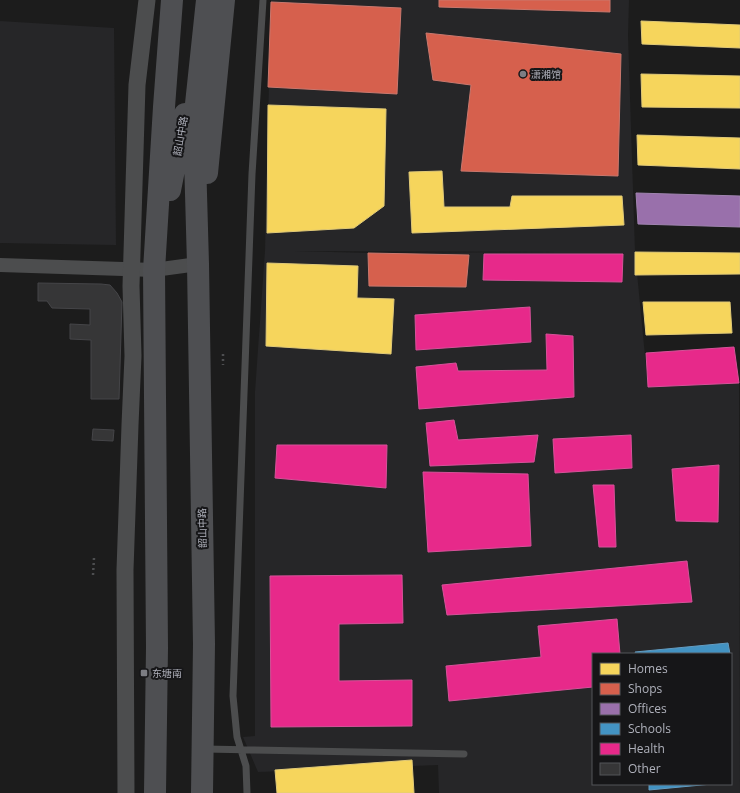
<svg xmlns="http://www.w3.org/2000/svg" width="740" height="793" font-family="'Open Sans','Noto Sans SC',sans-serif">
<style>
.built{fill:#262628;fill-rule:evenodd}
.homes{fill:#f6d55c;stroke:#e1ca78}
.shops{fill:#d6604d;stroke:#ca786e}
.offices{fill:#9970ab;stroke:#a084b0}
.schools{fill:#4393c3;stroke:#639cc1}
.health{fill:#e7298a;stroke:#d65299}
.building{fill:#363637;stroke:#454548}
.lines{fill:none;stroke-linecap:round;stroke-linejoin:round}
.path{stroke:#4d4e50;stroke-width:2.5;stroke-dasharray:2 3;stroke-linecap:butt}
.service{stroke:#4c4d4e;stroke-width:7}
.minor{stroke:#4c4d4e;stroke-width:14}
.tertiary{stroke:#4c4d4e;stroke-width:17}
.primary{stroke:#4e4f52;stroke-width:22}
.poi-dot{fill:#7c7d83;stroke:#161618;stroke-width:1.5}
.labels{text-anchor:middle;stroke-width:4;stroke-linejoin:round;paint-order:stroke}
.poi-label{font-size:10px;fill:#afb1bb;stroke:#161618;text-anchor:start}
.street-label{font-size:10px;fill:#afb1bb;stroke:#161618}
</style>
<rect width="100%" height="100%" fill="#1c1c1c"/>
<path class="built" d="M 271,0 L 629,0 L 628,35 L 635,252 L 648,387 L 739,383 L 740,793 L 439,793 L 438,765 L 258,772 L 243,737 L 255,736 L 255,392 L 265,251 ZM 293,251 L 562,252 L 368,253 ZM 593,654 L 731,654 L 731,784 L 593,784 Z
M 0,21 L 114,28 L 116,245 L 0,243 Z"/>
<path class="homes" d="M 641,21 L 740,25 L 740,48 L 642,44 Z
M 641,74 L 740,76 L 740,108 L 642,107 Z
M 268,105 L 386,109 L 384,206 L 354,228 L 267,233 Z
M 637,135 L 740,138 L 740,169 L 638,165 Z
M 442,171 L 444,207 L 510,207 L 512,196 L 622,196 L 624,225 L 412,233 L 409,172 Z
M 635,252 L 740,253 L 740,274 L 635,275 Z
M 267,263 L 358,266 L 357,298 L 394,299 L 391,354 L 266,346 Z
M 643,302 L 730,302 L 732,333 L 646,335 Z
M 412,760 L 414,793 L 277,793 L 275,770 Z"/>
<path class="shops" d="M 439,0 L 610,0 L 610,12 L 439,7 Z
M 271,2 L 401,8 L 397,94 L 268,87 Z
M 426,33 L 621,54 L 618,176 L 461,171 L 471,85 L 433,80 Z
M 368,253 L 469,255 L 466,287 L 369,286 Z"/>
<path class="offices" d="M 636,193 L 740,196 L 740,227 L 638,224 Z"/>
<path class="schools" d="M 728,643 L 730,654 L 636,654 L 635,652 Z
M 649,784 L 712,784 L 649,790 Z"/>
<path class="health" d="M 484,254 L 623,254 L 622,282 L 483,280 Z
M 530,307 L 531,342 L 416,350 L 415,315 Z
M 546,334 L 573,336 L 574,397 L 419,409 L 416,367 L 456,363 L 458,371 L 547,370 Z
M 734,347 L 739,383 L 648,387 L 646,353 Z
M 454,420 L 458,440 L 538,435 L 534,462 L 430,466 L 426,423 Z
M 631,435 L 632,468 L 555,473 L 553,439 Z
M 277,445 L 387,445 L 386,488 L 275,478 Z
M 719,465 L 718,522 L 676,521 L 672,469 Z
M 423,472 L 528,474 L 531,546 L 428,552 Z
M 593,485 L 614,485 L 616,547 L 599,547 Z
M 687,561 L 692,602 L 447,615 L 442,585 Z
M 402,575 L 403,623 L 339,624 L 339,681 L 412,680 L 412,726 L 271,727 L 270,576 Z
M 617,619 L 620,654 L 593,654 L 593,687 L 449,701 L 446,666 L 541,657 L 538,626 Z"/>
<path class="building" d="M 38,283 L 101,284 L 110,285 L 117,293 L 122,302 L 119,399 L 91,399 L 91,340 L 70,339 L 70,324 L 90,325 L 90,309 L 52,308 L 47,301 L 38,301 Z
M 93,429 L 114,430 L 113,441 L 92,440 Z"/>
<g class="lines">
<path class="path" d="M 223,354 L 223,365
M 93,575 L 94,558"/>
<path class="service" d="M 205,749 L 464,754
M 247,793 L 246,766 L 237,737 L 233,696 L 252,174 L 263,0"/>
<path class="minor" d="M 0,265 L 154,270 L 198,264"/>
<path class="tertiary" d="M 126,793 L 125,570 L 130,425 L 133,356 L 131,286 L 137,85 L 147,0"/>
<path class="primary" d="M 207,173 L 224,0
M 170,190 L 185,114
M 155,793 L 157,648 L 154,270 L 164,107 L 172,0
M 202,793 L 204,644 L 198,264 L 194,123 L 207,0"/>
</g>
<g class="poi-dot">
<circle cx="523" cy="74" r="4"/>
<rect x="140" y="669" width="8" height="8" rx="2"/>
</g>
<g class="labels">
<g class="poi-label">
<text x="531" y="78">潇湘馆</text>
<text x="152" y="677">东塘南</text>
</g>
<g class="street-label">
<text transform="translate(180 136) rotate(-80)" y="4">韶山中路</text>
<text transform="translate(202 528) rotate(-91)" y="4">韶山中路</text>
</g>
</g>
<rect x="592" y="653" width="140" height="132" fill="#161618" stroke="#535459"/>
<rect x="600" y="663" width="20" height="12" fill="#f6d55c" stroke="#535459"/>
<text x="628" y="673" font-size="12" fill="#afb1bb">Homes</text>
<rect x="600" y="683" width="20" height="12" fill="#d6604d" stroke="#535459"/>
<text x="628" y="693" font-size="12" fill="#afb1bb">Shops</text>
<rect x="600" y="703" width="20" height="12" fill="#9970ab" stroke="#535459"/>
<text x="628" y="713" font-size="12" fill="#afb1bb">Offices</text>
<rect x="600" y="723" width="20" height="12" fill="#4393c3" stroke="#535459"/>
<text x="628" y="733" font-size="12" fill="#afb1bb">Schools</text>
<rect x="600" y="743" width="20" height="12" fill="#e7298a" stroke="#535459"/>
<text x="628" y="753" font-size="12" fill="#afb1bb">Health</text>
<rect x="600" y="763" width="20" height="12" fill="#363637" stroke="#535459"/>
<text x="628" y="773" font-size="12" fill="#afb1bb">Other</text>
</svg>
